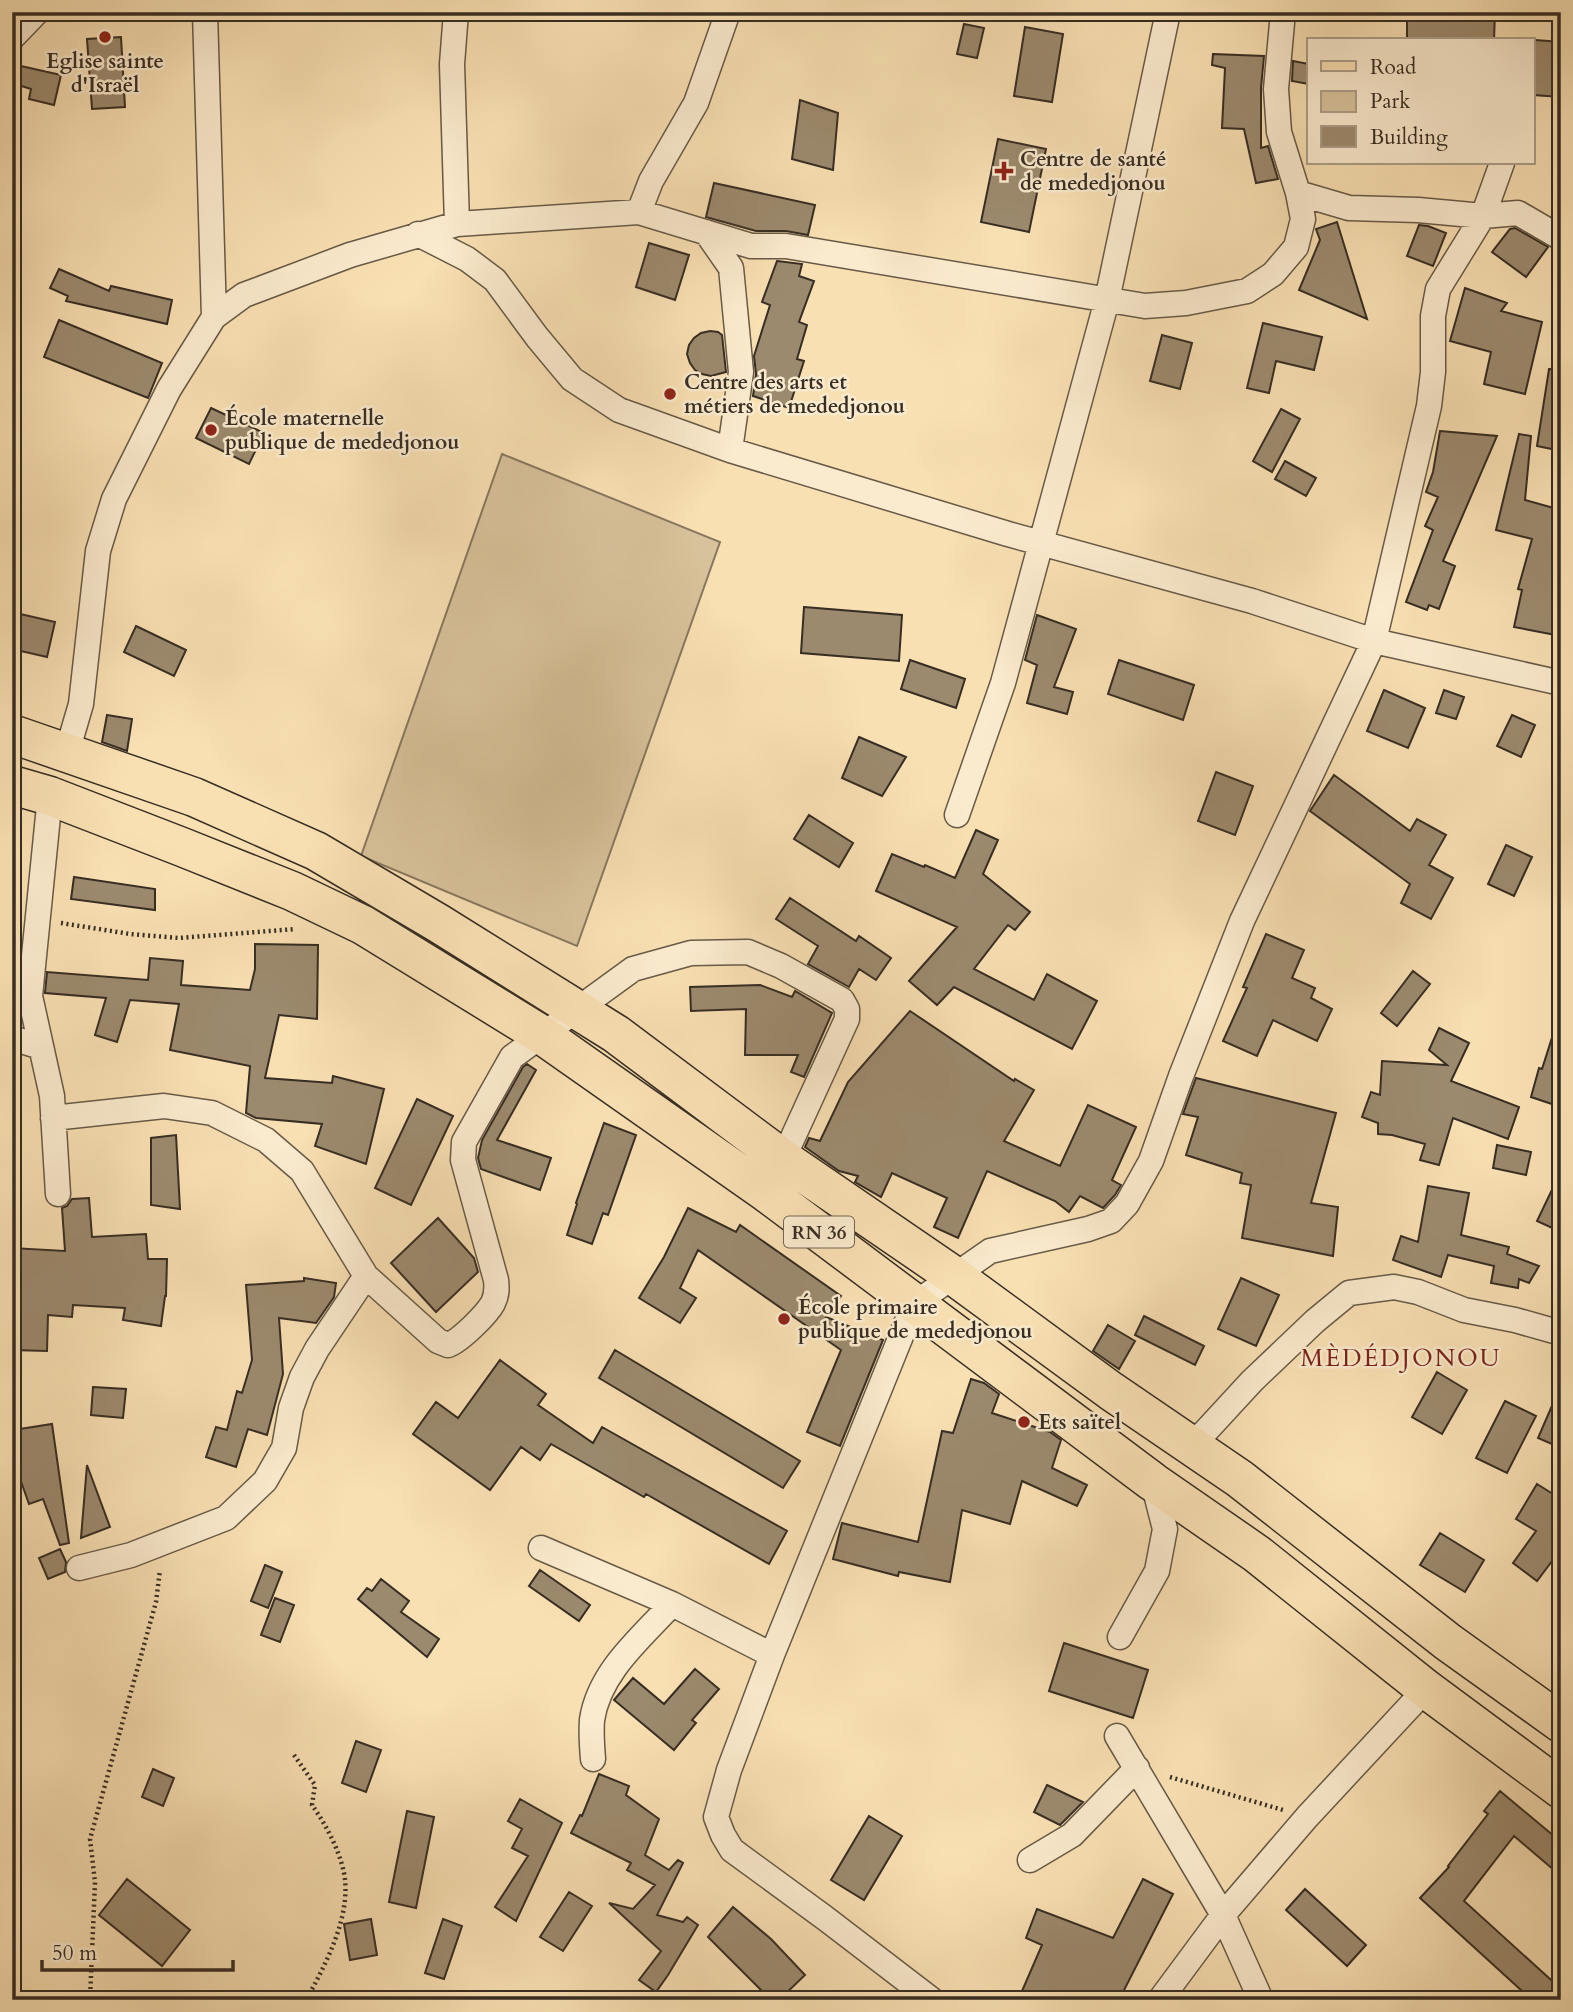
<svg xmlns="http://www.w3.org/2000/svg" width="1573" height="2012" font-family="Cardo,serif">
<style>
.green{fill:#d8c29b;stroke:#88785f;stroke-width:2}
.building{fill:#9c8a6e;stroke:#372d23;stroke-width:2}
.lines{fill:none;stroke-linecap:round;stroke-linejoin:round}
.minor-casing{stroke:#685a47;stroke-width:27}
.primary-casing{stroke:#372d23;stroke-width:41}
.path{stroke:#372d23;stroke-width:4.5;stroke-dasharray:2 3.5;stroke-linecap:butt}
.minor{stroke:#fbebce;stroke-width:24}
.primary{stroke:#f9e0b3;stroke-width:38}
.poi-dot{fill:#8f2418;stroke:#fbebce;stroke-width:2.5}
.labels{text-anchor:middle;stroke-width:5;stroke-linejoin:round;paint-order:stroke}
.shield{fill:#fbebce;stroke:#726656;stroke-width:2}
.shield-label{font-size:19px;font-weight:bold;fill:#372d23}
.poi-label{font-size:21px;font-weight:bold;fill:#372d23;stroke:#fbebce;text-anchor:start}
.quarter-label{font-size:24px;letter-spacing:2px;fill:#7a1f14;stroke:#fbebce}
</style>
<rect width="100%" height="100%" fill="#f9e0b3"/>
<filter id="stains"><feTurbulence type="fractalNoise" baseFrequency=".00286" numOctaves="4"/><feColorMatrix values="0 0 0 0 .2 0 0 0 0 .09 0 0 0 0 .02 0 0 0 .5 -.17"/></filter>
<radialGradient id="worn" r=".72"><stop offset=".6" stop-color="#630" stop-opacity="0"/><stop offset="1" stop-color="#630" stop-opacity=".3"/></radialGradient>
<path class="green" d="M 502,454 L 720,542 L 577,946 L 361,856 Z"/>
<path class="building" d="M 1407,12 L 1495,12 L 1494,40 L 1407,40 Z
M 964,24 L 984,28 L 977,58 L 957,54 Z
M 1025,27 L 1063,34 L 1052,102 L 1014,96 Z
M 121,37 L 125,107 L 92,109 L 87,39 Z
M 1535,40 L 1561,42 L 1561,97 L 1533,95 Z
M 1213,54 L 1264,56 L 1261,88 L 1261,148 L 1268,146 L 1278,179 L 1256,183 L 1244,129 L 1222,128 L 1225,68 L 1212,65 Z
M 1293,61 L 1309,64 L 1309,84 L 1292,81 Z
M 12,64 L 61,75 L 54,105 L 29,99 L 31,89 L 12,83 Z
M 800,100 L 838,113 L 833,170 L 792,159 Z
M 998,139 L 1046,149 L 1029,232 L 981,222 Z
M 714,183 L 815,205 L 808,235 L 786,231 L 756,231 L 706,217 Z
M 1337,222 L 1367,319 L 1299,290 L 1320,240 L 1316,229 Z
M 1419,225 L 1428,226 L 1446,233 L 1433,266 L 1407,256 Z
M 1515,228 L 1548,247 L 1526,277 L 1492,252 L 1510,229 Z
M 649,243 L 689,255 L 675,300 L 636,287 Z
M 777,261 L 802,264 L 799,276 L 814,281 L 799,322 L 807,325 L 797,359 L 804,361 L 789,408 L 753,396 L 756,374 L 754,356 L 770,305 L 762,302 Z
M 59,269 L 109,291 L 111,286 L 172,300 L 167,324 L 66,301 L 68,296 L 50,288 Z
M 1465,288 L 1507,303 L 1501,311 L 1542,322 L 1525,394 L 1484,384 L 1491,352 L 1450,341 Z
M 59,320 L 162,363 L 148,398 L 44,357 Z
M 1263,323 L 1322,337 L 1314,370 L 1276,361 L 1269,393 L 1247,388 Z
M 710,331 L 718,332 L 722,335 L 726,372 L 711,376 L 702,374 L 695,370 L 690,363 L 687,354 L 689,345 L 694,338 L 701,333 Z
M 1162,335 L 1192,343 L 1180,389 L 1150,381 Z
M 1549,369 L 1561,370 L 1561,451 L 1537,446 Z
M 211,408 L 264,433 L 249,464 L 196,438 Z
M 1281,409 L 1300,419 L 1272,472 L 1253,461 Z
M 1440,431 L 1497,436 L 1443,561 L 1455,566 L 1439,609 L 1429,605 L 1427,610 L 1406,602 L 1433,530 L 1425,526 L 1438,497 L 1426,492 L 1433,472 Z
M 1519,434 L 1531,436 L 1525,500 L 1561,510 L 1561,636 L 1514,627 L 1522,590 L 1518,589 L 1532,539 L 1496,530 Z
M 1285,461 L 1316,478 L 1306,496 L 1275,479 Z
M 804,607 L 902,615 L 899,661 L 801,653 Z
M 16,613 L 55,622 L 47,657 L 12,649 L 12,632 Z
M 1037,615 L 1076,629 L 1054,687 L 1073,692 L 1067,714 L 1027,703 L 1037,665 L 1025,660 Z
M 136,626 L 186,650 L 174,676 L 124,652 Z
M 910,660 L 965,679 L 956,708 L 901,689 Z
M 1119,660 L 1194,685 L 1183,720 L 1108,694 Z
M 1384,690 L 1425,708 L 1408,748 L 1367,731 Z
M 1444,690 L 1464,697 L 1456,719 L 1436,713 Z
M 107,715 L 132,719 L 127,751 L 102,742 Z
M 1512,715 L 1535,725 L 1521,757 L 1497,746 Z
M 859,737 L 906,757 L 882,796 L 842,778 Z
M 1216,772 L 1253,786 L 1235,835 L 1198,821 Z
M 1334,775 L 1410,831 L 1417,819 L 1446,835 L 1429,865 L 1453,878 L 1431,919 L 1401,903 L 1410,884 L 1310,811 Z
M 809,815 L 853,843 L 839,867 L 794,839 Z
M 976,830 L 998,840 L 983,874 L 1030,912 L 1015,930 L 1008,925 L 974,969 L 1034,1000 L 1047,974 L 1097,1001 L 1072,1049 L 954,987 L 937,1005 L 909,981 L 957,927 L 876,891 L 892,854 L 924,867 L 925,865 L 955,878 Z
M 1506,845 L 1532,857 L 1514,896 L 1488,884 Z
M 74,877 L 155,889 L 155,910 L 71,899 Z
M 790,898 L 856,941 L 859,936 L 891,958 L 876,980 L 859,969 L 849,987 L 808,964 L 818,946 L 776,919 Z
M 1266,934 L 1304,950 L 1292,978 L 1315,988 L 1311,998 L 1332,1009 L 1317,1041 L 1273,1020 L 1257,1056 L 1223,1041 L 1247,988 L 1243,987 Z
M 255,944 L 318,945 L 317,1019 L 279,1015 L 265,1078 L 332,1083 L 333,1076 L 384,1089 L 366,1164 L 315,1146 L 322,1124 L 256,1118 L 246,1113 L 250,1066 L 170,1050 L 179,1004 L 130,1000 L 117,1042 L 95,1035 L 106,998 L 45,993 L 47,972 L 148,980 L 150,958 L 183,961 L 181,985 L 250,990 L 255,969 Z
M 1413,971 L 1430,984 L 1397,1026 L 1381,1013 Z
M 760,985 L 792,997 L 795,991 L 832,1013 L 804,1077 L 791,1072 L 798,1055 L 745,1055 L 746,1009 L 691,1011 L 690,987 Z
M 910,1011 L 1014,1081 L 1015,1079 L 1034,1090 L 1004,1141 L 1060,1166 L 1088,1105 L 1136,1127 L 1112,1180 L 1121,1185 L 1115,1195 L 1103,1208 L 1080,1196 L 1069,1212 L 1055,1201 L 987,1171 L 958,1238 L 934,1227 L 947,1198 L 892,1173 L 881,1197 L 855,1182 L 858,1176 L 839,1171 L 805,1147 L 809,1138 L 820,1141 L 848,1082 Z
M 1556,1025 L 1561,1025 L 1561,1107 L 1531,1097 L 1539,1068 L 1542,1069 Z
M 1439,1028 L 1469,1043 L 1451,1081 L 1519,1107 L 1508,1139 L 1453,1118 L 1439,1165 L 1420,1160 L 1425,1144 L 1392,1135 L 1378,1134 L 1378,1123 L 1362,1117 L 1371,1092 L 1380,1095 L 1382,1061 L 1447,1065 L 1429,1050 Z
M 527,1064 L 536,1070 L 497,1140 L 551,1158 L 540,1190 L 481,1169 L 478,1158 L 482,1140 L 523,1067 Z
M 1196,1078 L 1336,1113 L 1311,1203 L 1338,1207 L 1333,1256 L 1242,1238 L 1251,1185 L 1240,1183 L 1242,1173 L 1186,1155 L 1198,1117 L 1183,1114 Z
M 417,1099 L 453,1116 L 411,1205 L 375,1188 Z
M 604,1123 L 636,1135 L 608,1215 L 603,1213 L 592,1244 L 567,1235 L 577,1204 L 576,1203 Z
M 176,1135 L 180,1209 L 151,1205 L 151,1138 Z
M 1497,1145 L 1531,1152 L 1526,1175 L 1493,1168 Z
M 1561,1171 L 1561,1232 L 1537,1221 Z
M 1428,1186 L 1469,1193 L 1461,1235 L 1509,1247 L 1507,1254 L 1539,1266 L 1529,1283 L 1519,1279 L 1518,1288 L 1491,1283 L 1494,1266 L 1448,1255 L 1441,1277 L 1393,1260 L 1401,1236 L 1418,1242 Z
M 89,1198 L 92,1237 L 146,1234 L 148,1259 L 167,1259 L 166,1296 L 165,1296 L 161,1326 L 123,1320 L 125,1308 L 73,1305 L 72,1317 L 48,1315 L 47,1351 L 12,1350 L 12,1248 L 65,1251 L 62,1208 L 67,1206 L 72,1199 Z
M 688,1208 L 736,1232 L 740,1225 L 841,1296 L 826,1317 L 883,1340 L 840,1446 L 807,1432 L 841,1350 L 698,1250 L 680,1288 L 696,1298 L 680,1323 L 639,1298 L 664,1257 Z
M 438,1218 L 474,1258 L 478,1272 L 436,1312 L 391,1263 Z
M 304,1278 L 336,1283 L 334,1297 L 316,1323 L 279,1318 L 283,1374 L 267,1435 L 248,1429 L 236,1467 L 206,1457 L 216,1427 L 227,1430 L 237,1391 L 242,1393 L 252,1360 L 246,1285 L 304,1281 Z
M 1241,1278 L 1279,1295 L 1256,1346 L 1218,1329 Z
M 1144,1316 L 1204,1346 L 1195,1365 L 1135,1335 Z
M 1108,1325 L 1135,1341 L 1119,1369 L 1093,1351 Z
M 615,1350 L 800,1461 L 783,1488 L 599,1378 Z
M 500,1360 L 546,1394 L 538,1405 L 593,1443 L 602,1427 L 787,1531 L 769,1564 L 646,1494 L 644,1497 L 551,1444 L 540,1460 L 521,1447 L 490,1490 L 413,1434 L 436,1402 L 458,1418 Z
M 1437,1372 L 1467,1390 L 1442,1434 L 1412,1417 Z
M 971,1379 L 984,1383 L 999,1394 L 992,1413 L 1050,1432 L 1061,1440 L 1052,1468 L 1087,1485 L 1077,1506 L 1022,1481 L 1010,1524 L 962,1510 L 950,1582 L 899,1572 L 898,1576 L 833,1559 L 842,1523 L 918,1542 L 942,1431 L 953,1433 Z
M 1561,1385 L 1561,1448 L 1538,1438 Z
M 93,1387 L 126,1389 L 123,1418 L 91,1415 Z
M 1505,1401 L 1536,1416 L 1507,1473 L 1476,1458 Z
M 52,1424 L 69,1543 L 60,1545 L 43,1499 L 29,1504 L 18,1473 L 20,1473 L 13,1430 Z
M 87,1465 L 110,1527 L 81,1538 Z
M 1537,1484 L 1561,1499 L 1561,1549 L 1537,1581 L 1513,1563 L 1536,1531 L 1516,1519 Z
M 1440,1533 L 1484,1560 L 1465,1592 L 1420,1565 Z
M 60,1549 L 66,1562 L 65,1572 L 48,1579 L 39,1558 Z
M 265,1565 L 282,1572 L 268,1608 L 251,1601 Z
M 540,1570 L 590,1605 L 579,1621 L 529,1586 Z
M 381,1579 L 409,1601 L 401,1612 L 439,1639 L 427,1657 L 358,1599 L 367,1588 L 372,1591 Z
M 275,1598 L 294,1605 L 280,1642 L 261,1635 Z
M 1064,1643 L 1148,1670 L 1133,1718 L 1049,1691 Z
M 695,1669 L 719,1689 L 692,1720 L 696,1723 L 674,1750 L 614,1700 L 633,1678 L 664,1704 Z
M 356,1741 L 381,1750 L 366,1792 L 342,1783 Z
M 153,1769 L 174,1778 L 163,1806 L 142,1797 Z
M 599,1774 L 629,1786 L 626,1795 L 659,1819 L 645,1855 L 669,1870 L 678,1860 L 683,1863 L 657,1915 L 683,1922 L 687,1917 L 698,1925 L 668,1975 L 656,1992 L 639,1980 L 661,1951 L 609,1903 L 633,1909 L 655,1885 L 627,1870 L 631,1863 L 571,1833 L 580,1815 L 582,1816 Z
M 1047,1785 L 1083,1802 L 1060,1825 L 1034,1812 Z
M 1500,1791 L 1561,1842 L 1561,1876 L 1514,1836 L 1464,1901 L 1561,1989 L 1561,2000 L 1532,2000 L 1420,1898 L 1449,1867 L 1448,1866 L 1488,1814 L 1484,1811 Z
M 520,1799 L 562,1823 L 516,1921 L 495,1907 L 528,1856 L 512,1848 L 522,1829 L 508,1821 Z
M 407,1811 L 434,1817 L 416,1908 L 389,1902 Z
M 869,1816 L 902,1836 L 864,1900 L 831,1880 Z
M 127,1879 L 190,1930 L 162,1966 L 99,1915 Z
M 1143,1879 L 1173,1894 L 1119,2000 L 1042,2000 L 1022,1991 L 1042,1945 L 1026,1938 L 1037,1909 L 1113,1938 Z
M 1305,1889 L 1366,1945 L 1347,1966 L 1286,1910 Z
M 569,1892 L 592,1906 L 563,1951 L 540,1937 Z
M 733,1907 L 771,1939 L 805,1975 L 779,2000 L 771,2000 L 708,1937 Z
M 371,1919 L 377,1955 L 350,1960 L 344,1924 Z
M 443,1919 L 462,1926 L 444,1979 L 425,1973 Z"/>
<g class="lines">
<defs>
<path id="minor" d="M 205,12 L 214,317
M 456,12 L 452,64 L 457,224
M 12,38 L 37,12
M 1298,193 L 1349,208 L 1418,210 L 1483,216 L 1518,213 L 1561,238
M 639,212 L 651,181 L 696,103 L 728,12
M 706,232 L 731,268 L 741,372 L 730,450
M 418,234 L 467,259 L 495,280 L 537,337 L 572,379 L 619,410 L 730,450 L 1008,534 L 1252,601 L 1374,641 L 1561,683
M 67,752 L 81,704 L 98,551 L 114,499 L 169,389 L 214,317 L 244,295 L 350,255 L 457,224 L 639,212 L 751,246 L 786,246 L 1145,306 L 1186,303 L 1247,291 L 1273,274 L 1296,247 L 1303,219 L 1298,193 L 1279,132 L 1276,89 L 1283,12
M 50,796 L 30,996 L 52,1096 L 58,1194
M 957,815 L 1003,683 L 1107,300 L 1168,12
M 12,1038 L 41,1047
M 53,1118 L 164,1106 L 212,1113 L 266,1140 L 302,1171 L 366,1276 L 438,1341 L 448,1345 C 460,1341 487,1314 493,1303 C 497,1295 497,1289 496,1280 L 463,1160 L 464,1142 L 512,1057 L 633,969 L 691,953 L 748,952 L 781,966 L 842,1000 L 847,1009 L 847,1019 L 783,1159
M 1189,1444 L 1205,1432 L 1252,1381 L 1315,1321 L 1349,1293 L 1394,1287 L 1418,1292 L 1464,1310 L 1515,1320 L 1561,1333
M 541,1548 L 672,1604 L 772,1655
M 79,1568 L 131,1555 L 226,1518 L 265,1481 L 284,1448 L 291,1408 L 302,1377 L 317,1349 L 366,1276
M 1120,1637 L 1157,1571 L 1165,1529 L 1153,1482
M 1117,1736 L 1223,1915 L 1261,2000
M 593,1759 C 592,1747 591,1733 592,1720 C 599,1672 641,1638 672,1604
M 1030,1860 L 1072,1835 L 1137,1768
M 932,2000 L 825,1918 L 732,1850 L 723,1835 L 716,1817 L 729,1770 L 772,1655 L 914,1304 L 990,1251 L 1088,1229 L 1111,1221 L 1127,1204 L 1151,1161 L 1181,1076 L 1242,921 L 1374,641 L 1429,406 L 1433,372 L 1433,316 L 1438,289 L 1483,216 L 1502,163
M 1160,2000 L 1223,1915 L 1307,1817 L 1426,1689"/>
<path id="primary" d="M 12,734 L 194,797 L 316,851 L 438,923 L 616,1034 L 783,1159 L 954,1276 L 1111,1391 L 1240,1479 L 1448,1642 L 1561,1723
M 12,785 L 50,796 L 182,847 L 292,891 L 363,925 L 542,1035 L 767,1193 L 1153,1482 L 1257,1554 L 1426,1689 L 1561,1789"/>
</defs>
<use href="#minor" class="minor-casing"/>
<use href="#primary" class="primary-casing"/>
<path class="path" d="M 61,923 L 130,934 L 179,938 L 296,929
M 294,1755 L 315,1785 L 312,1805 C 326,1825 339,1849 344,1873 C 352,1915 326,1964 306,2000
M 1170,1777 L 1283,1810
M 90,2000 L 95,1882 L 90,1839 L 156,1602 L 160,1570"/>
<use href="#minor" class="minor"/>
<use href="#primary" class="primary"/>
</g>
<g class="poi-dot">
<circle cx="105" cy="37" r="7"/>
<path d="M1000.5 160.5h7v7h7v7h-7v7h-7v-7h-7v-7h7z"/>
<circle cx="670" cy="394" r="7"/>
<circle cx="211" cy="430" r="7"/>
<circle cx="784" cy="1319" r="7"/>
<circle cx="1024" cy="1422" r="7"/>
</g>
<g class="labels">
<rect class="shield" x="784" y="1216.5" width="70" height="31" rx="5"/>
<g class="shield-label">
<text x="819" y="1239">RN 36</text>
</g>
<g class="poi-label">
<text x="105" y="68" text-anchor="middle">Eglise sainte<tspan x="105" dy="24">d'Israël</tspan></text>
<text x="1020" y="166">Centre de santé<tspan x="1020" dy="24">de mededjonou</tspan></text>
<text x="684" y="389">Centre des arts et<tspan x="684" dy="24">métiers de mededjonou</tspan></text>
<text x="225" y="425">École maternelle<tspan x="225" dy="24">publique de mededjonou</tspan></text>
<text x="798" y="1314">École primaire<tspan x="798" dy="24">publique de mededjonou</tspan></text>
<text x="1038" y="1429">Ets saïtel</text>
</g>
<g class="quarter-label">
<text x="1401" y="1366">MÈDÉDJONOU</text>
</g>
</g>
<rect width="1573" height="2012" fill="none" stroke="#f9e0b3" stroke-width="42"/>
<rect x="14" y="14" width="1545" height="1984" fill="none" stroke="#372d23" stroke-width="3.5"/>
<rect x="21" y="21" width="1531" height="1970" fill="none" stroke="#372d23" stroke-width="2"/>
<rect x="1307" y="38" width="228" height="126" fill="#fbebce" stroke="#ad9f8a" stroke-width="2"/>
<rect x="1321" y="61" width="35" height="10" fill="#f9e0b3" stroke="#ad9f8a" stroke-width="2"/>
<text x="1370" y="74" font-size="21" fill="#372d23">Road</text>
<rect x="1321" y="91" width="35" height="21" fill="#d8c29b" stroke="#ad9f8a" stroke-width="2"/>
<text x="1370" y="108" font-size="21" fill="#372d23">Park</text>
<rect x="1321" y="126" width="35" height="21" fill="#9c8a6e" stroke="#ad9f8a" stroke-width="2"/>
<text x="1370" y="144" font-size="21" fill="#372d23">Building</text>
<path d="M42 1960v10h191v-10" fill="none" stroke="#372d23" stroke-width="3.5"/>
<text x="52" y="1960" font-size="21" fill="#372d23" stroke="#fbebce" stroke-width="5" paint-order="stroke">50 m</text>
<rect width="100%" height="100%" filter="url(#stains)"/>
<rect width="100%" height="100%" fill="url(#worn)"/>
</svg>
